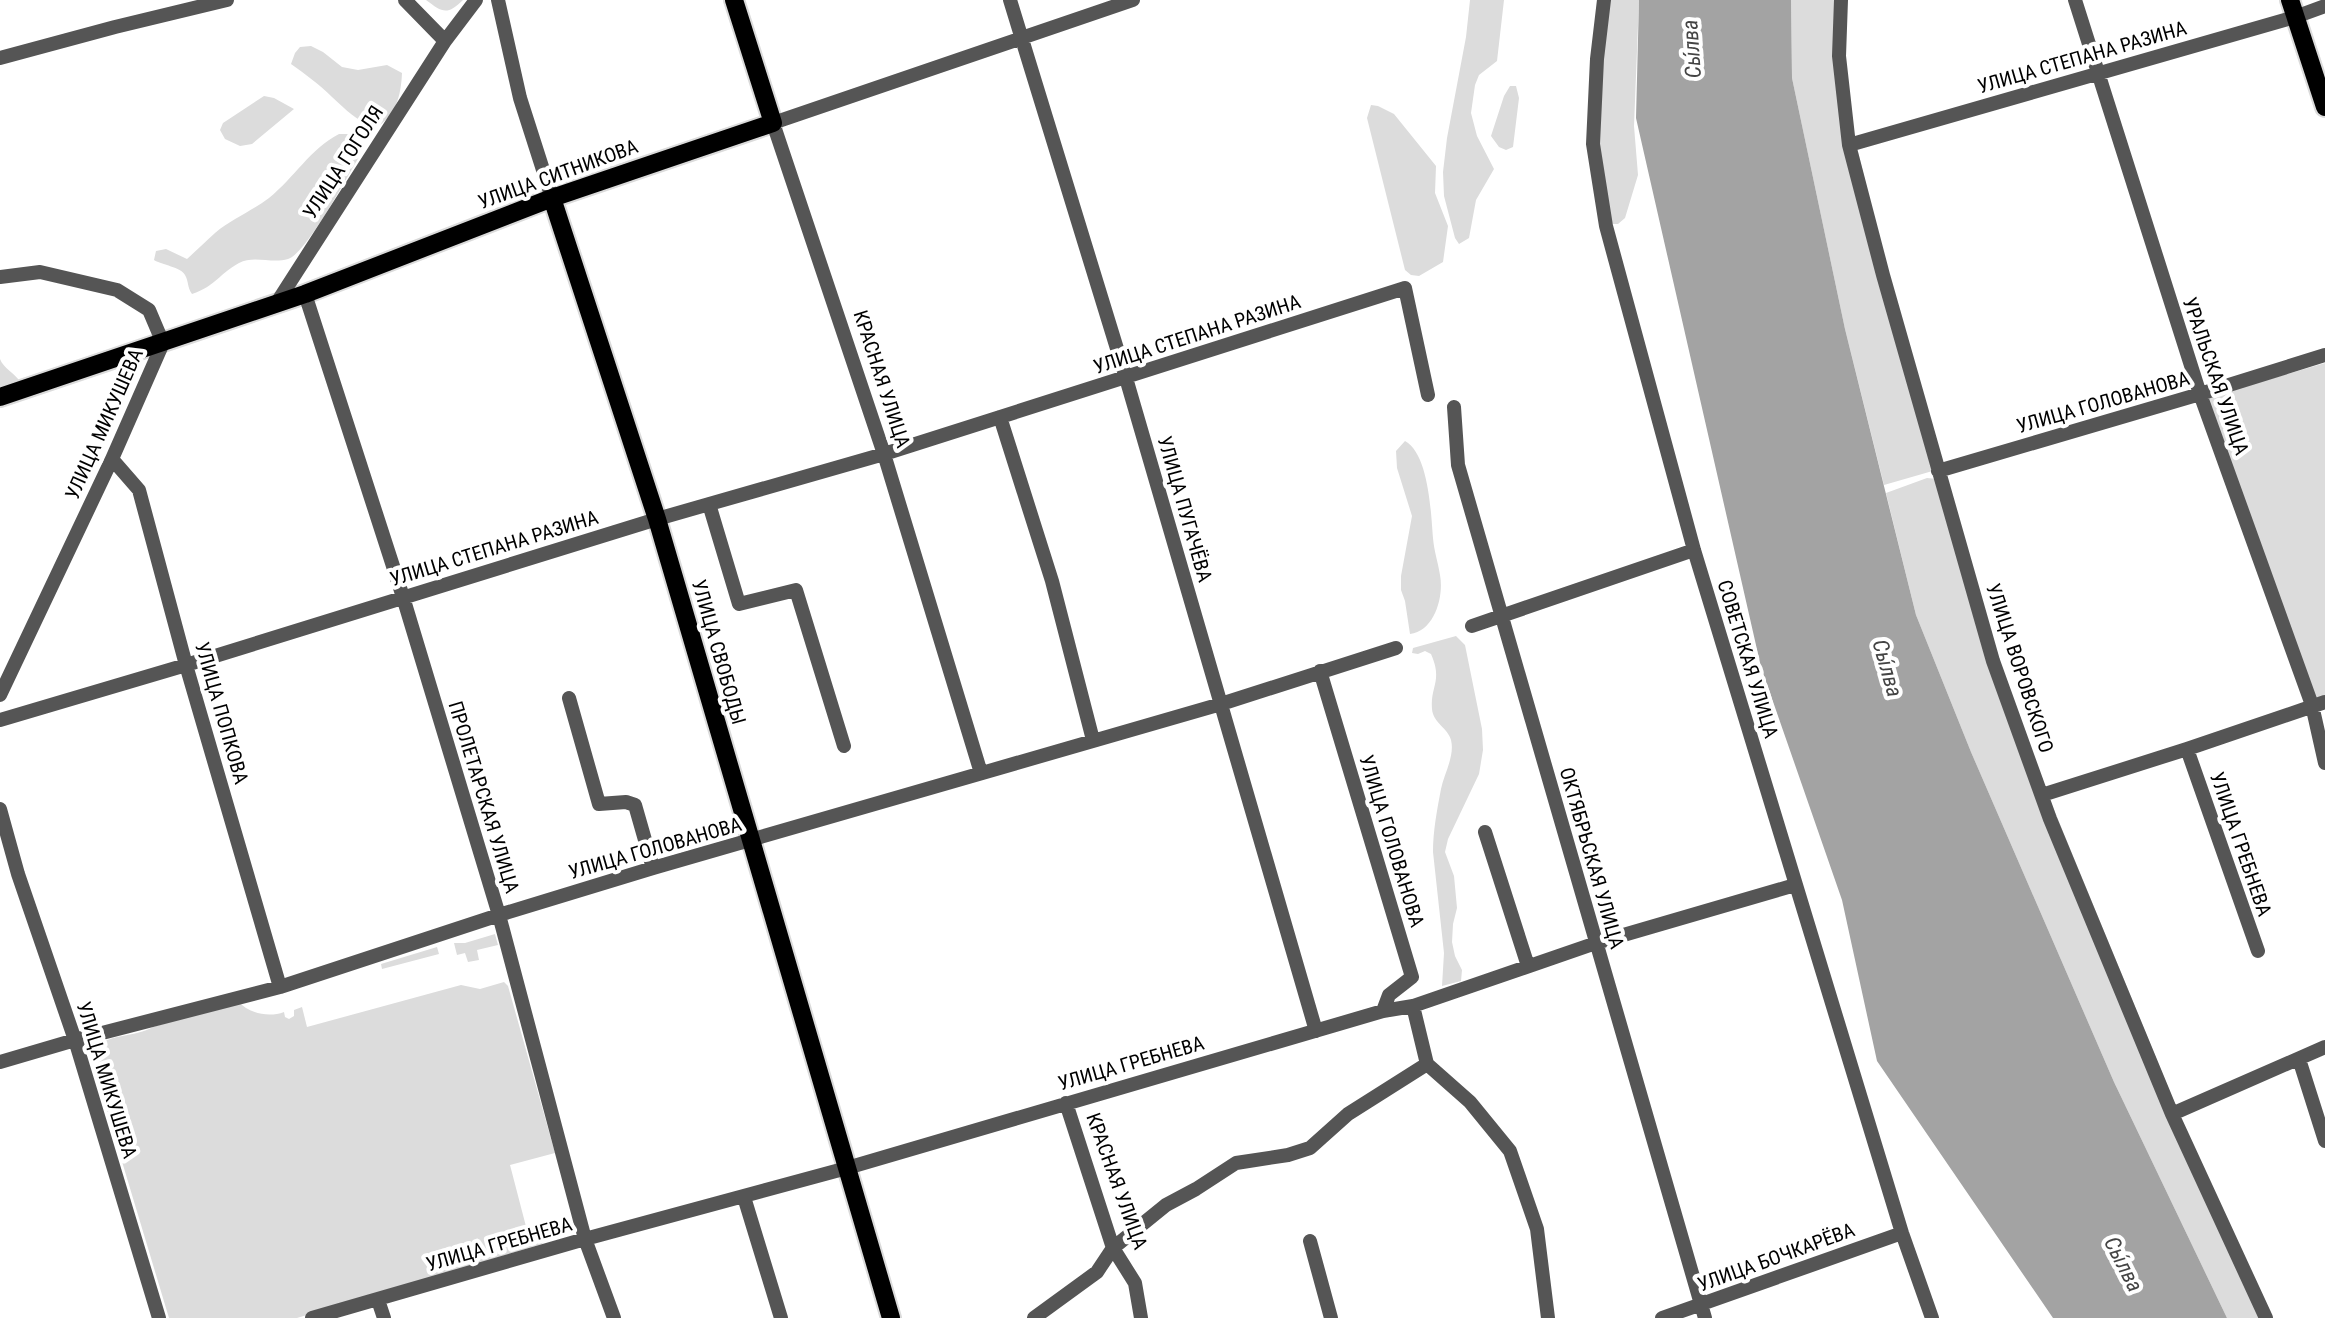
<svg xmlns="http://www.w3.org/2000/svg" width="2325" height="1318" font-family="'Roboto Condensed',sans-serif">
<style>
.green{fill:#dcdcdc}
.water{fill:#a3a3a3}
.lines{fill:none;stroke-linecap:round;stroke-linejoin:round}
.major-casing{stroke:#dbdbdb;stroke-width:22}
.minor{stroke:#555;stroke-width:14}
.major{stroke:#000;stroke-width:18}
.labels{text-anchor:middle;stroke-width:8;stroke-linejoin:round;paint-order:stroke}
.street-label{font-size:20px;fill:#000;stroke:#fff}
.water-label{font-size:22px;font-style:italic;fill:#444;stroke:#fff}
</style>
<rect width="100%" height="100%" fill="#fff"/>
<path class="green" d="M 426,0 L 463,0 C 447,16 442,12 426,0 Z
M 1470,0 L 1504,0 L 1497,61 L 1479,75 L 1475,85 L 1471,113 L 1477,136 L 1494,169 L 1476,200 L 1469,238 L 1459,244 L 1455,238 L 1444,196 L 1443,172 L 1447,138 L 1466,37 Z
M 1610,0 L 1639,0 L 1634,126 L 1638,175 L 1625,218 L 1618,224 L 1613,224 L 1607,213 C 1602,171 1596,130 1598,87 C 1600,58 1608,29 1610,0 Z
M 1791,0 L 1835,0 L 1837,66 L 1936,470 L 1884,485 L 1845,329 L 1792,78 Z
M 311,46 L 323,52 L 342,67 L 358,70 L 387,65 L 402,73 C 401,96 396,116 375,128 C 357,121 346,110 332,97 C 319,84 305,74 291,64 L 295,53 L 300,47 Z
M 1510,86 L 1516,86 L 1519,98 L 1513,147 L 1506,150 L 1499,147 L 1491,136 L 1504,96 Z
M 264,96 L 274,98 L 294,109 L 252,144 L 240,146 L 225,139 L 220,130 L 223,123 Z
M 1371,105 L 1378,106 L 1394,114 L 1436,166 L 1435,193 L 1448,226 L 1443,262 L 1419,276 L 1411,275 L 1405,270 L 1367,118 Z
M 339,134 L 353,134 C 360,142 361,147 359,157 C 347,177 306,254 288,259 C 272,264 254,255 239,263 C 220,273 216,286 192,294 C 187,287 189,282 185,275 C 181,267 162,265 154,260 L 156,251 L 166,249 L 187,259 C 197,250 206,241 215,233 C 232,219 252,211 269,198 C 294,178 310,149 339,134 Z
M 0,359 C 3,368 16,374 21,383 L 0,391 Z
M 2325,363 L 2325,698 L 2316,700 L 2205,398 Z
M 1405,441 C 1429,454 1431,514 1433,538 C 1434,551 1438,562 1440,575 C 1444,596 1435,631 1410,634 L 1405,601 L 1401,590 L 1401,576 L 1412,516 L 1397,468 L 1396,451 Z
M 1927,478 L 1937,479 L 1993,661 L 2263,1318 L 2227,1318 L 2114,1082 L 1971,752 L 1916,615 L 1886,493 Z
M 1456,636 L 1465,645 L 1482,729 L 1483,750 L 1479,774 L 1448,839 L 1445,852 L 1454,876 L 1457,908 L 1453,924 L 1452,942 L 1455,956 L 1462,970 L 1461,981 L 1442,986 L 1444,953 L 1433,852 C 1433,831 1437,810 1441,789 C 1444,774 1455,756 1451,740 C 1448,728 1433,723 1432,709 C 1430,686 1443,681 1431,654 L 1425,651 L 1418,654 L 1412,653 L 1413,648 Z
M 495,934 L 498,945 L 477,950 L 479,960 L 468,962 L 465,953 L 457,955 L 454,943 L 465,943 Z
M 437,947 L 439,954 L 382,969 L 381,964 Z
M 504,982 L 508,986 L 555,1153 L 510,1165 L 529,1238 L 548,1234 L 549,1236 L 542,1244 L 297,1318 L 169,1318 L 93,1065 L 95,1046 C 112,1034 135,1037 153,1027 L 238,1001 C 248,1013 268,1018 284,1012 L 285,1017 L 289,1019 L 294,1016 L 294,1010 L 302,1007 L 307,1027 L 461,985 L 480,989 Z"/>
<path class="water" d="M 1639,0 L 1791,0 L 1792,78 L 1845,329 L 1916,615 L 1971,752 L 2114,1082 L 2227,1318 L 2053,1318 L 1877,1061 L 1842,900 L 1761,667 L 1636,118 Z"/>
<g class="lines">
<defs>
<path id="major" d="M 2290,0 L 2325,107
M 552,198 L 657,519 L 891,1318
M 0,397 L 305,294 L 552,198 L 773,123 L 734,0"/>
</defs>
<use href="#major" class="major-casing"/>
<path class="minor" d="M 405,0 L 445,41
M 498,0 L 520,98 L 552,198
M 1010,0 L 1126,378 L 1316,1031
M 1604,0 L 1597,59 L 1593,144 L 1606,226 L 1694,550 L 1902,1233 L 1932,1318
M 1841,0 L 1839,56 L 1849,145 L 1883,275 L 1993,661 L 2050,819 L 2172,1114 L 2266,1318
M 2075,0 L 2200,394 L 2312,705 L 2325,763
M 0,58 L 115,27 L 227,0
M 1849,145 L 2295,17 L 2325,6
M 0,277 L 40,272 L 117,290 L 149,310 L 163,343 L 112,459 L 0,695
M 305,294 L 403,597 L 499,915 L 585,1239 L 614,1318
M 276,304 L 445,41 L 476,0
M 1454,407 L 1458,465 L 1705,1318
M 1000,417 L 1052,581 L 1093,740
M 112,459 L 139,490 L 186,665 L 280,987
M 1938,471 L 2200,394 L 2325,355
M 709,504 L 739,604 L 796,590 L 844,746
M 1472,626 L 1694,550
M 1320,671 L 1412,977 L 1389,995 L 1383,1011
M 569,698 L 599,804 L 626,802 L 635,805 L 653,868
M 0,720 L 186,665 L 657,519 L 884,454 L 1405,288 L 1428,395
M 2187,749 L 2258,951
M 981,773 L 884,454 L 773,123 L 1133,0
M 2042,795 L 2187,749 L 2325,702
M 0,809 L 18,874 L 75,1040 L 159,1318
M 1485,832 L 1528,966
M 1413,1006 L 1427,1064 L 1470,1102 L 1510,1151 L 1537,1229 L 1548,1318
M 2299,1059 L 2325,1141
M 0,1062 L 75,1040 L 280,987 L 499,915 L 653,868 L 1221,704 L 1396,648
M 1066,1103 L 1113,1248 L 1135,1283 L 1141,1318
M 2172,1114 L 2325,1047
M 744,1197 L 781,1318
M 1310,1241 L 1331,1318
M 378,1300 L 384,1318
M 312,1318 L 585,1239 L 847,1168 L 1383,1011 L 1413,1006 L 1596,943 L 1795,885
M 1034,1318 L 1097,1272 L 1113,1248 L 1166,1205 L 1196,1189 L 1236,1163 L 1288,1155 L 1310,1148 L 1348,1114 L 1427,1064
M 1662,1318 L 1902,1233"/>
<use href="#major" class="major"/>
</g>
<g class="labels">
<g class="street-label">
<text transform="translate(2082 57) rotate(-16)" y="7">УЛИЦА СТЕПАНА РАЗИНА</text>
<text transform="translate(343 162) rotate(-57)" y="7">УЛИЦА ГОГОЛЯ</text>
<text transform="translate(558 174) rotate(-20)" y="7">УЛИЦА СИТНИКОВА</text>
<text transform="translate(1197 334) rotate(-18)" y="7">УЛИЦА СТЕПАНА РАЗИНА</text>
<text transform="translate(2216 376) rotate(71)" y="7">УРАЛЬСКАЯ УЛИЦА</text>
<text transform="translate(882 379) rotate(72)" y="7">КРАСНАЯ УЛИЦА</text>
<text transform="translate(2103 402) rotate(-16)" y="7">УЛИЦА ГОЛОВАНОВА</text>
<text transform="translate(104 424) rotate(-66)" y="7">УЛИЦА МИКУШЕВА</text>
<text transform="translate(1185 509) rotate(74)" y="7">УЛИЦА ПУГАЧЁВА</text>
<text transform="translate(494 548) rotate(-17)" y="7">УЛИЦА СТЕПАНА РАЗИНА</text>
<text transform="translate(719 652) rotate(74)" y="7">УЛИЦА СВОБОДЫ</text>
<text transform="translate(1748 659) rotate(73)" y="7">СОВЕТСКАЯ УЛИЦА</text>
<text transform="translate(2020 668) rotate(72)" y="7">УЛИЦА ВОРОВСКОГО</text>
<text transform="translate(222 713) rotate(74)" y="7">УЛИЦА ПОПКОВА</text>
<text transform="translate(484 797) rotate(73)" y="7">ПРОЛЕТАРСКАЯ УЛИЦА</text>
<text transform="translate(1392 841) rotate(73)" y="7">УЛИЦА ГОЛОВАНОВА</text>
<text transform="translate(2241 844) rotate(71)" y="7">УЛИЦА ГРЕБНЕВА</text>
<text transform="translate(655 848) rotate(-16)" y="7">УЛИЦА ГОЛОВАНОВА</text>
<text transform="translate(1592 858) rotate(74)" y="7">ОКТЯБРЬСКАЯ УЛИЦА</text>
<text transform="translate(1131 1063) rotate(-16)" y="7">УЛИЦА ГРЕБНЕВА</text>
<text transform="translate(107 1080) rotate(73)" y="7">УЛИЦА МИКУШЕВА</text>
<text transform="translate(1117 1181) rotate(70)" y="7">КРАСНАЯ УЛИЦА</text>
<text transform="translate(499 1244) rotate(-16)" y="7">УЛИЦА ГРЕБНЕВА</text>
<text transform="translate(1776 1257) rotate(-20)" y="7">УЛИЦА БОЧКАРЁВА</text>
</g>
<g class="water-label">
<text transform="translate(1691 49) rotate(-94)" y="8">Сы́лва</text>
<text transform="translate(1888 668) rotate(74)" y="8">Сы́лва</text>
<text transform="translate(2124 1264) rotate(63)" y="8">Сы́лва</text>
</g>
</g>
</svg>
